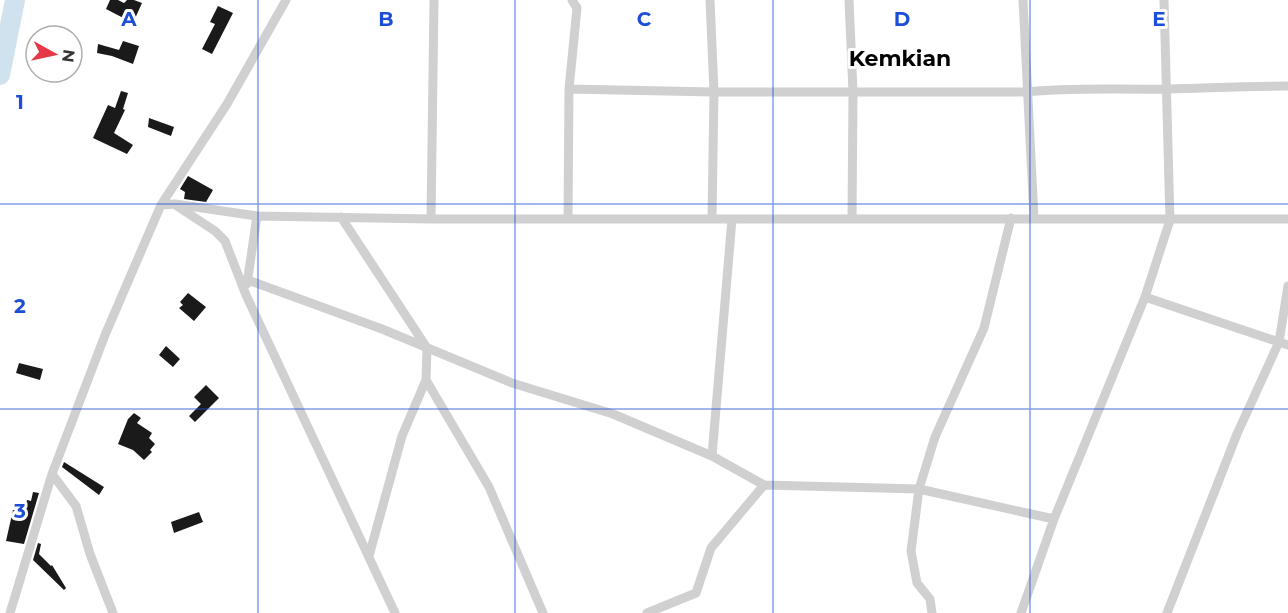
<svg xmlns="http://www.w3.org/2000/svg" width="1288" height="613" font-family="Montserrat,sans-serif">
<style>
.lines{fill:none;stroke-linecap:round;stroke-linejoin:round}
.river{stroke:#cfe2ee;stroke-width:20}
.building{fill:#1a1a1a}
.street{stroke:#d0d0d0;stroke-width:9}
.grid{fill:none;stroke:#1d4ed8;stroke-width:1.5;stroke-opacity:0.55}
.labels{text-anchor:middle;stroke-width:6;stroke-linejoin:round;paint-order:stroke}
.neighbourhood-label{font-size:22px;font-weight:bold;fill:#000;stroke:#fff}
.grid-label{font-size:20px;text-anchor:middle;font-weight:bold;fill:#1d4ed8;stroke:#fff;stroke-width:6;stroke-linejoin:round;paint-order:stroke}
</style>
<rect width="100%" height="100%" fill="#fff"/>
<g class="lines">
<path class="river" d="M 0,75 L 15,0"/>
</g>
<path class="building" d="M 110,0 L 118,0 L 124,3 L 127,0 L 134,0 L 142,3 L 133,23 L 106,9 Z
M 218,6 L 233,13 L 212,54 L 202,49 L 215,24 L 210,22 Z
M 123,41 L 139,46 L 133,64 L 112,56 L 97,53 L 98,44 L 119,50 Z
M 121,91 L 128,93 L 123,109 L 125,110 L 114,133 L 133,145 L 127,154 L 93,138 L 108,105 L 115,108 Z
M 149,118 L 174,127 L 171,136 L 148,127 Z
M 188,176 L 213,190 L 206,202 L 184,199 L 185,192 L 180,189 Z
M 188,293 L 206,307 L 194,321 L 179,308 L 183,305 L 180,302 Z
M 166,346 L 180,359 L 173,367 L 159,355 Z
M 19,363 L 43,369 L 40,380 L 16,373 Z
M 206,385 L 219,398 L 195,422 L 189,416 L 201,404 L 194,397 Z
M 134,413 L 141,418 L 137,423 L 152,433 L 149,438 L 155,444 L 150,450 L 152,452 L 144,460 L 133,450 L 118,444 L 128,419 Z
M 64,462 L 104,487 L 99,495 L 62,467 Z
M 33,492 L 39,493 L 24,544 L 6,541 L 13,510 L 24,513 L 27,500 L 31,501 Z
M 199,512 L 203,522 L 174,533 L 171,522 Z
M 38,543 L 41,544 L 39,554 L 51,566 L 52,565 L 66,588 L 64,590 L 33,560 Z"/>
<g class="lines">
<path class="street" d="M 710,0 L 714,92 L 712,219
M 849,0 L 853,92 L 852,218
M 1023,0 L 1034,218
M 569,89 L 714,92 L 1026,92 C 1074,87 1121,90 1169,89 C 1209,88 1248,86 1288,86
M 161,205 L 175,204 L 257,216 L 431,219 L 1288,219
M 177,206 L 215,231 L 225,241 L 246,295 L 395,613
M 341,217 L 427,348 L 426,380 L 402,436 L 369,556
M 568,218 L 569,89 L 577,8 L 572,0
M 431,219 L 434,0
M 248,280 L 382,329 L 512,383 L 613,414 L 712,456 L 764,485 L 919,489 L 1054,519
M 247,284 L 257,216
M 1145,297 L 1288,345
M 426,380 L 489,487 L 543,613
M 712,456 L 732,219
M 52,474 L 76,506 L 90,554 L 113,613
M 10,613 L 52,474 L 105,335 L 161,205 L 227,104 L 286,0
M 647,613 L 696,593 L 711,548 L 764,485
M 932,613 L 930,599 L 917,583 L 911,551 L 919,489 L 935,437 L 984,328 L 1011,218
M 1021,613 L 1054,519 L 1145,297 L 1170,220 L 1164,0
M 1167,613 L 1237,434 L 1279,342 L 1288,286"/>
</g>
<path class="grid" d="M 258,0 L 258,613M 515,0 L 515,613M 773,0 L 773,613M 1030,0 L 1030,613M 0,204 L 1288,204M 0,409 L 1288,409"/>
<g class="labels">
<g class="neighbourhood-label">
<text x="900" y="66">Kemkian</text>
</g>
</g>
<g class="grid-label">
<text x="129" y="26">A</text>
<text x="386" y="26">B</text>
<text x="644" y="26">C</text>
<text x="902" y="26">D</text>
<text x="1159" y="26">E</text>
<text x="20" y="109">1</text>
<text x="20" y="313">2</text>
<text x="20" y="518">3</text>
</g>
<g transform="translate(54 54) rotate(98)"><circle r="28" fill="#ffffff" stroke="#adadad" stroke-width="1.5"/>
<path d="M0-4.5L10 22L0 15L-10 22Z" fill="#e63946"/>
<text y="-9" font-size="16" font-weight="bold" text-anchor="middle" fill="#333333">N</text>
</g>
</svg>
